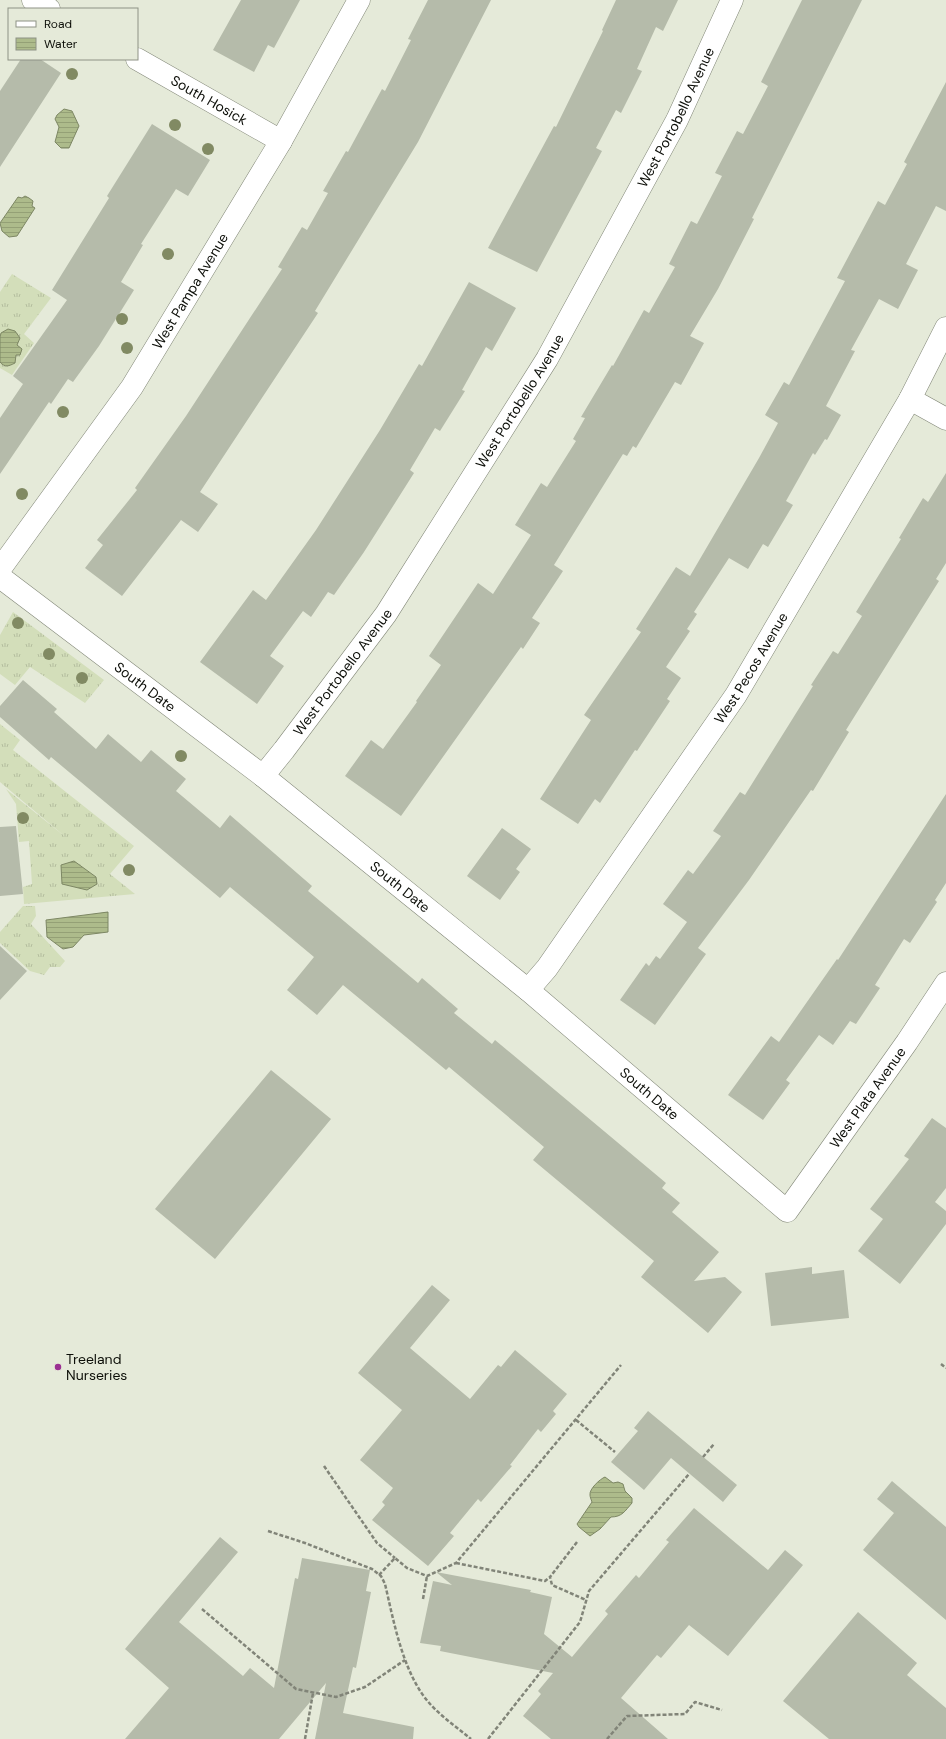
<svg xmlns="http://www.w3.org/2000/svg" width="946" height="1739" font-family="'DM Sans',sans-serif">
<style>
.grass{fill:url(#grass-tufts)}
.water{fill:url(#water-rules);stroke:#7d8764}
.building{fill:#b5bbaa}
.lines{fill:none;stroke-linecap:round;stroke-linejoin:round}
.street-casing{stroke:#828778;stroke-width:23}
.path{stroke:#818478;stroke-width:2.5;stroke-dasharray:4 2;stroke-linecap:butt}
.street{stroke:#fff;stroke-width:22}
.tree{fill:#818a63}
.poi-dot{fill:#9b3092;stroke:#e5ead9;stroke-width:1.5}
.labels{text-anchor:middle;stroke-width:4;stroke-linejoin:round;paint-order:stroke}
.street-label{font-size:14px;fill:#0c0e08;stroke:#e5ead9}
.poi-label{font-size:14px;fill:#0c0e08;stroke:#e5ead9;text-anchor:start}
</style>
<defs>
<pattern id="grass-tufts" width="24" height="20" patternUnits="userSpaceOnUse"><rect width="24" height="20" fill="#d3deba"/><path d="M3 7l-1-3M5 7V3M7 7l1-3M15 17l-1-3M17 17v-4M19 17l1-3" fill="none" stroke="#b4bd9e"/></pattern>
<pattern id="water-rules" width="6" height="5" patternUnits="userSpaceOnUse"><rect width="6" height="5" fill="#adbb8b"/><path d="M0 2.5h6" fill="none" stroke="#94a076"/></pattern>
</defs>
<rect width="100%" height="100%" fill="#e5ead9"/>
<path class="grass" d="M 12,274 L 51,298 L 24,334 L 34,343 L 12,375 L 0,368 L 0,292 Z
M 13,612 L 104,680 L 85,703 L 30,667 L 15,685 L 0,674 L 0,635 Z
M 0,724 L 20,740 L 13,750 L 134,846 L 110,874 L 135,894 L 24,904 L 23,887 L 32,884 L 29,841 L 19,842 L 16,804 L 6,789 L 68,839 L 0,782 Z
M 23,906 L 35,906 L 36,916 L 31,924 L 65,961 L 60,967 L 50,967 L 44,975 L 30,971 L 0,943 L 0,932 Z"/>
<path class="water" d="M 64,109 L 72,111 L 79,126 L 69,148 L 61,148 L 55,142 L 59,127 L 55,119 L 57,115 Z
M 25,196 L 29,198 L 33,201 L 32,206 L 35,208 L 17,236 L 9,237 L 2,231 L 0,223 L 18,197 L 22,198 Z
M 8,329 L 15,331 L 20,338 L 17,345 L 22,349 L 20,355 L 16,355 L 15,363 C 9,366 5,368 0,362 L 0,337 L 1,333 Z
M 74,861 L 96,877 L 97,884 L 87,890 L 62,884 L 61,865 Z
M 108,912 L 108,932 L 84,935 L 73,947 L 63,949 L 47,937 L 46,920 Z
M 605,1477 L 613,1483 L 618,1482 L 623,1484 L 625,1491 L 632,1498 L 632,1503 C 625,1511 622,1517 611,1517 L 600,1529 L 590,1536 L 579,1527 L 577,1524 L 592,1502 C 591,1499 590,1497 590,1495 C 589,1489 600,1479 605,1477 Z"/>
<path class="building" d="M 241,0 L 300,0 L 274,48 L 268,45 L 254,72 L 213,50 Z
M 428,0 L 491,0 L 418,142 L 315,311 L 318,313 L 200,492 L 218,504 L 198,532 L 181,520 L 122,596 L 85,568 L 103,545 L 97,540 L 137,490 L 135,488 L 186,416 L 282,269 L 278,267 L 302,227 L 307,230 L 328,193 L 323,191 L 346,151 L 348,152 L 382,89 L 385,91 L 411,40 L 408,39 Z
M 616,0 L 678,0 L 663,31 L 656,27 L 637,69 L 642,71 L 621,113 L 616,110 L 596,148 L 602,151 L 537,272 L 488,248 L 554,126 L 556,127 L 603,31 L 602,30 Z
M 802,0 L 862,0 L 752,218 L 754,219 L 718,289 L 690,336 L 704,343 L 681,385 L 675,382 L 636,448 L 633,446 L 627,456 L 623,454 L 554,565 L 563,571 L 532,618 L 540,623 L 523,649 L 521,647 L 401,816 L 345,776 L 371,740 L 383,749 L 417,702 L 416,701 L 441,665 L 429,656 L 478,583 L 493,594 L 531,535 L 515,525 L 541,483 L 547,487 L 576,441 L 573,439 L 585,418 L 581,417 L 612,365 L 613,366 L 644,310 L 649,313 L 675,267 L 669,264 L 691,221 L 697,224 L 722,176 L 715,173 L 737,131 L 743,134 L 768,86 L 761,82 Z
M 21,59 L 40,59 L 61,73 L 0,167 L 0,91 Z
M 946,82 L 946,211 L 936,206 L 906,264 L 918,270 L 898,309 L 879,299 L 851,350 L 855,351 L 826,406 L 841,415 L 827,440 L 825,439 L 815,455 L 813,453 L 786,501 L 793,505 L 768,547 L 763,544 L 748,569 L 729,558 L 694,612 L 697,614 L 687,629 L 690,631 L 666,667 L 681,678 L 667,699 L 670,701 L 637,751 L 635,750 L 600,803 L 595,799 L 578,824 L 540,799 L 591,720 L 584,715 L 641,632 L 636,629 L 676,567 L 690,576 L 759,458 L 778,423 L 765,415 L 784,382 L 789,385 L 845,281 L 837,278 L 878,201 L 885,205 L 907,164 L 904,162 Z
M 152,124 L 210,160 L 188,196 L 176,189 L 141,244 L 143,245 L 121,282 L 134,290 L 99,346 L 73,382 L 68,379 L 51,404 L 49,402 L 0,474 L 0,418 L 23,384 L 13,376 L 67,300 L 52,290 L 109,198 L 107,196 Z
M 469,282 L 516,308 L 492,351 L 486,347 L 462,390 L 465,391 L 440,431 L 435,428 L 410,470 L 414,473 L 364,552 L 334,595 L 328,592 L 311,617 L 303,611 L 270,656 L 284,666 L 257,704 L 200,662 L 253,590 L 266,600 L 316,530 L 380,430 L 419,364 L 422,366 Z
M 946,473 L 946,563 L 936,579 L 939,581 L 846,730 L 849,732 L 813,791 L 811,790 L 749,880 L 698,948 L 706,954 L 655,1025 L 620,1000 L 646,963 L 649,966 L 656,956 L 660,959 L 687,922 L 663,904 L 688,870 L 693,874 L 721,836 L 713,831 L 740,792 L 745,795 L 813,686 L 811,685 L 833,651 L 838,654 L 862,616 L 856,612 L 901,539 L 899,538 L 923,498 L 928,502 Z
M 23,680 L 57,709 L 54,712 L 96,749 L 108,734 L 141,762 L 151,750 L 186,779 L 176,791 L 220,828 L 230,815 L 312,886 L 308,891 L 418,983 L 422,978 L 458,1009 L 454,1013 L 492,1044 L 495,1040 L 666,1183 L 662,1188 L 680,1203 L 672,1212 L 719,1252 L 694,1281 L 725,1277 L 742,1292 L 708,1333 L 641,1277 L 654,1261 L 533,1160 L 544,1147 L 449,1067 L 446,1070 L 343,985 L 317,1015 L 287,990 L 314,957 L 230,887 L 220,898 L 51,757 L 49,760 L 0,717 L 0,706 Z
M 946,794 L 946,883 L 935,900 L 937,902 L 910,943 L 904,939 L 875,985 L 880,988 L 856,1024 L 850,1021 L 833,1045 L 819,1035 L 786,1080 L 790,1083 L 763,1120 L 728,1095 L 771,1036 L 779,1042 L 837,959 L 838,960 Z
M 16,826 L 23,894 L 0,896 L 0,827 Z
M 502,828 L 531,849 L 516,869 L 520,872 L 500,900 L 467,876 Z
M 0,946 L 27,971 L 0,1000 Z
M 271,1070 L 331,1119 L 215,1259 L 155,1209 Z
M 932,1118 L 946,1128 L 946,1188 L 935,1202 L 946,1211 L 946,1224 L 900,1284 L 858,1251 L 883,1219 L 870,1209 L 909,1159 L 904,1156 Z
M 812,1267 L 812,1274 L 844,1270 L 849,1318 L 771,1326 L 765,1273 Z
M 432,1285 L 450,1300 L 410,1348 L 470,1399 L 498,1365 L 501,1367 L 515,1350 L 567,1394 L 553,1411 L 556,1414 L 541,1432 L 538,1429 L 510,1465 L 512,1466 L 481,1502 L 478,1499 L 450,1533 L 454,1536 L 428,1566 L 372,1520 L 385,1505 L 382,1502 L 393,1488 L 360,1460 L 402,1410 L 358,1373 Z
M 648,1411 L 737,1485 L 723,1502 L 671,1458 L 644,1490 L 611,1462 L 638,1431 L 634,1428 Z
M 892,1481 L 946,1527 L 946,1620 L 863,1550 L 894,1513 L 877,1499 Z
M 694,1508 L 768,1570 L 785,1550 L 803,1565 L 728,1656 L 689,1625 L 661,1658 L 657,1655 L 621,1698 L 668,1739 L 551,1739 L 523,1716 L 541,1694 L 538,1691 L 553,1673 L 440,1651 L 441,1646 L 420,1643 L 433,1581 L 452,1585 L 436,1572 L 531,1590 L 530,1592 L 552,1597 L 544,1634 L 572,1657 L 608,1614 L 605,1611 L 636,1575 L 639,1578 L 669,1542 L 666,1540 Z
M 220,1537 L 238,1552 L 179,1622 L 243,1676 L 250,1668 L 274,1688 L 295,1578 L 298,1579 L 302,1558 L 370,1570 L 366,1591 L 371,1592 L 356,1668 L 353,1667 L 343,1713 L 414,1727 L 413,1739 L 315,1739 L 326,1683 L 279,1739 L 125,1739 L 169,1688 L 125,1649 Z
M 858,1612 L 917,1663 L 907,1675 L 946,1708 L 946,1739 L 829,1739 L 783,1701 Z"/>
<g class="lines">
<defs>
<g id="street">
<path d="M 33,0 L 49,9"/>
<path id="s1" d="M 137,59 L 281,141"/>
<path d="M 910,399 L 946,419"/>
<path id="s2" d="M 0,569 L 132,387 L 281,141 L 359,0"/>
<path id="s3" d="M 0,577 L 263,776 L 528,990 L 787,1211 L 907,1042 L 946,983"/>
<path id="s4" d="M 263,776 L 284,750 L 386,614 L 547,359 L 677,120 L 732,0"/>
<path id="s5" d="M 528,990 L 547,968 L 736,695 L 910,399 L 946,328"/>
</g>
</defs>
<use href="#street" class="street-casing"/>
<path class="path" d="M 941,1364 L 946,1368
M 576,1420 L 615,1452
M 703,1457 L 714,1444
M 324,1466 L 377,1543 L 395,1558
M 268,1531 L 305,1543 L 372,1569 L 381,1576 L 385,1584 C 394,1622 403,1675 431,1705 C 443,1718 458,1728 471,1739
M 577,1542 L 550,1577 L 552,1585 L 586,1600
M 456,1563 L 545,1581 L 550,1577
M 379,1575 L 395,1558 L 407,1568 L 427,1576 L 456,1563 L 621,1365
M 423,1599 L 427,1576
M 202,1609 L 296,1689 L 336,1697 L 365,1687 L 405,1660
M 305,1739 L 313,1693
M 488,1739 L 580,1622 L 589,1591 L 689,1474
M 607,1739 L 627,1716 L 685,1714 L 695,1702 L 722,1710"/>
<use href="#street" class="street"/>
</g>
<g class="tree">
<circle cx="72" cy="74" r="6"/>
<circle cx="175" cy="125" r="6"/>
<circle cx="208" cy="149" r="6"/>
<circle cx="168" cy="254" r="6"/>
<circle cx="122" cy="319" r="6"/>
<circle cx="127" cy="348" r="6"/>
<circle cx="63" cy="412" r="6"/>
<circle cx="22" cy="494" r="6"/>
<circle cx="18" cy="623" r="6"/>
<circle cx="49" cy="654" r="6"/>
<circle cx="82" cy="678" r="6"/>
<circle cx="181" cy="756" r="6"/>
<circle cx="23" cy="818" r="6"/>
<circle cx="129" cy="870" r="6"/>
</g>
<circle class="poi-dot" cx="58" cy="1367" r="4"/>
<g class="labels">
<g class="street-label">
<text dy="5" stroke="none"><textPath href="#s1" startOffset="83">South Hosick</textPath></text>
<text dy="5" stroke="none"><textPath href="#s4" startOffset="779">West Portobello Avenue</textPath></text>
<text dy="5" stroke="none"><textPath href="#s2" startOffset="337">West Pampa Avenue</textPath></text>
<text dy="5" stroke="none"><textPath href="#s4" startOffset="455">West Portobello Avenue</textPath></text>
<text dy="5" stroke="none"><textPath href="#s5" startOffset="392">West Pecos Avenue</textPath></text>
<text dy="5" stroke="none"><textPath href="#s4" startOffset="131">West Portobello Avenue</textPath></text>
<text dy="5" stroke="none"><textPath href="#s3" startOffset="182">South Date</textPath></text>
<text dy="5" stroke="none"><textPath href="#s3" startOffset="506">South Date</textPath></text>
<text dy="5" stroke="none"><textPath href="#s3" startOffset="830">South Date</textPath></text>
<text dy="5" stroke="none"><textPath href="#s3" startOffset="1150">West Plata Avenue</textPath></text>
</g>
<g class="poi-label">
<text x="66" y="1364">Treeland<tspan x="66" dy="16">Nurseries</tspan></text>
</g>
</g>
<rect x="8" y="8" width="130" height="52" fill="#e5ead9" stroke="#8e9285"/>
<rect x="16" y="21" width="20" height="6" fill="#ffffff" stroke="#8e9285"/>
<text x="44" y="28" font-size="12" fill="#0c0e08">Road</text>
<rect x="16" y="38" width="20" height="12" fill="url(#water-rules)" stroke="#8e9285"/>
<text x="44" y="48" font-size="12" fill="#0c0e08">Water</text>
</svg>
